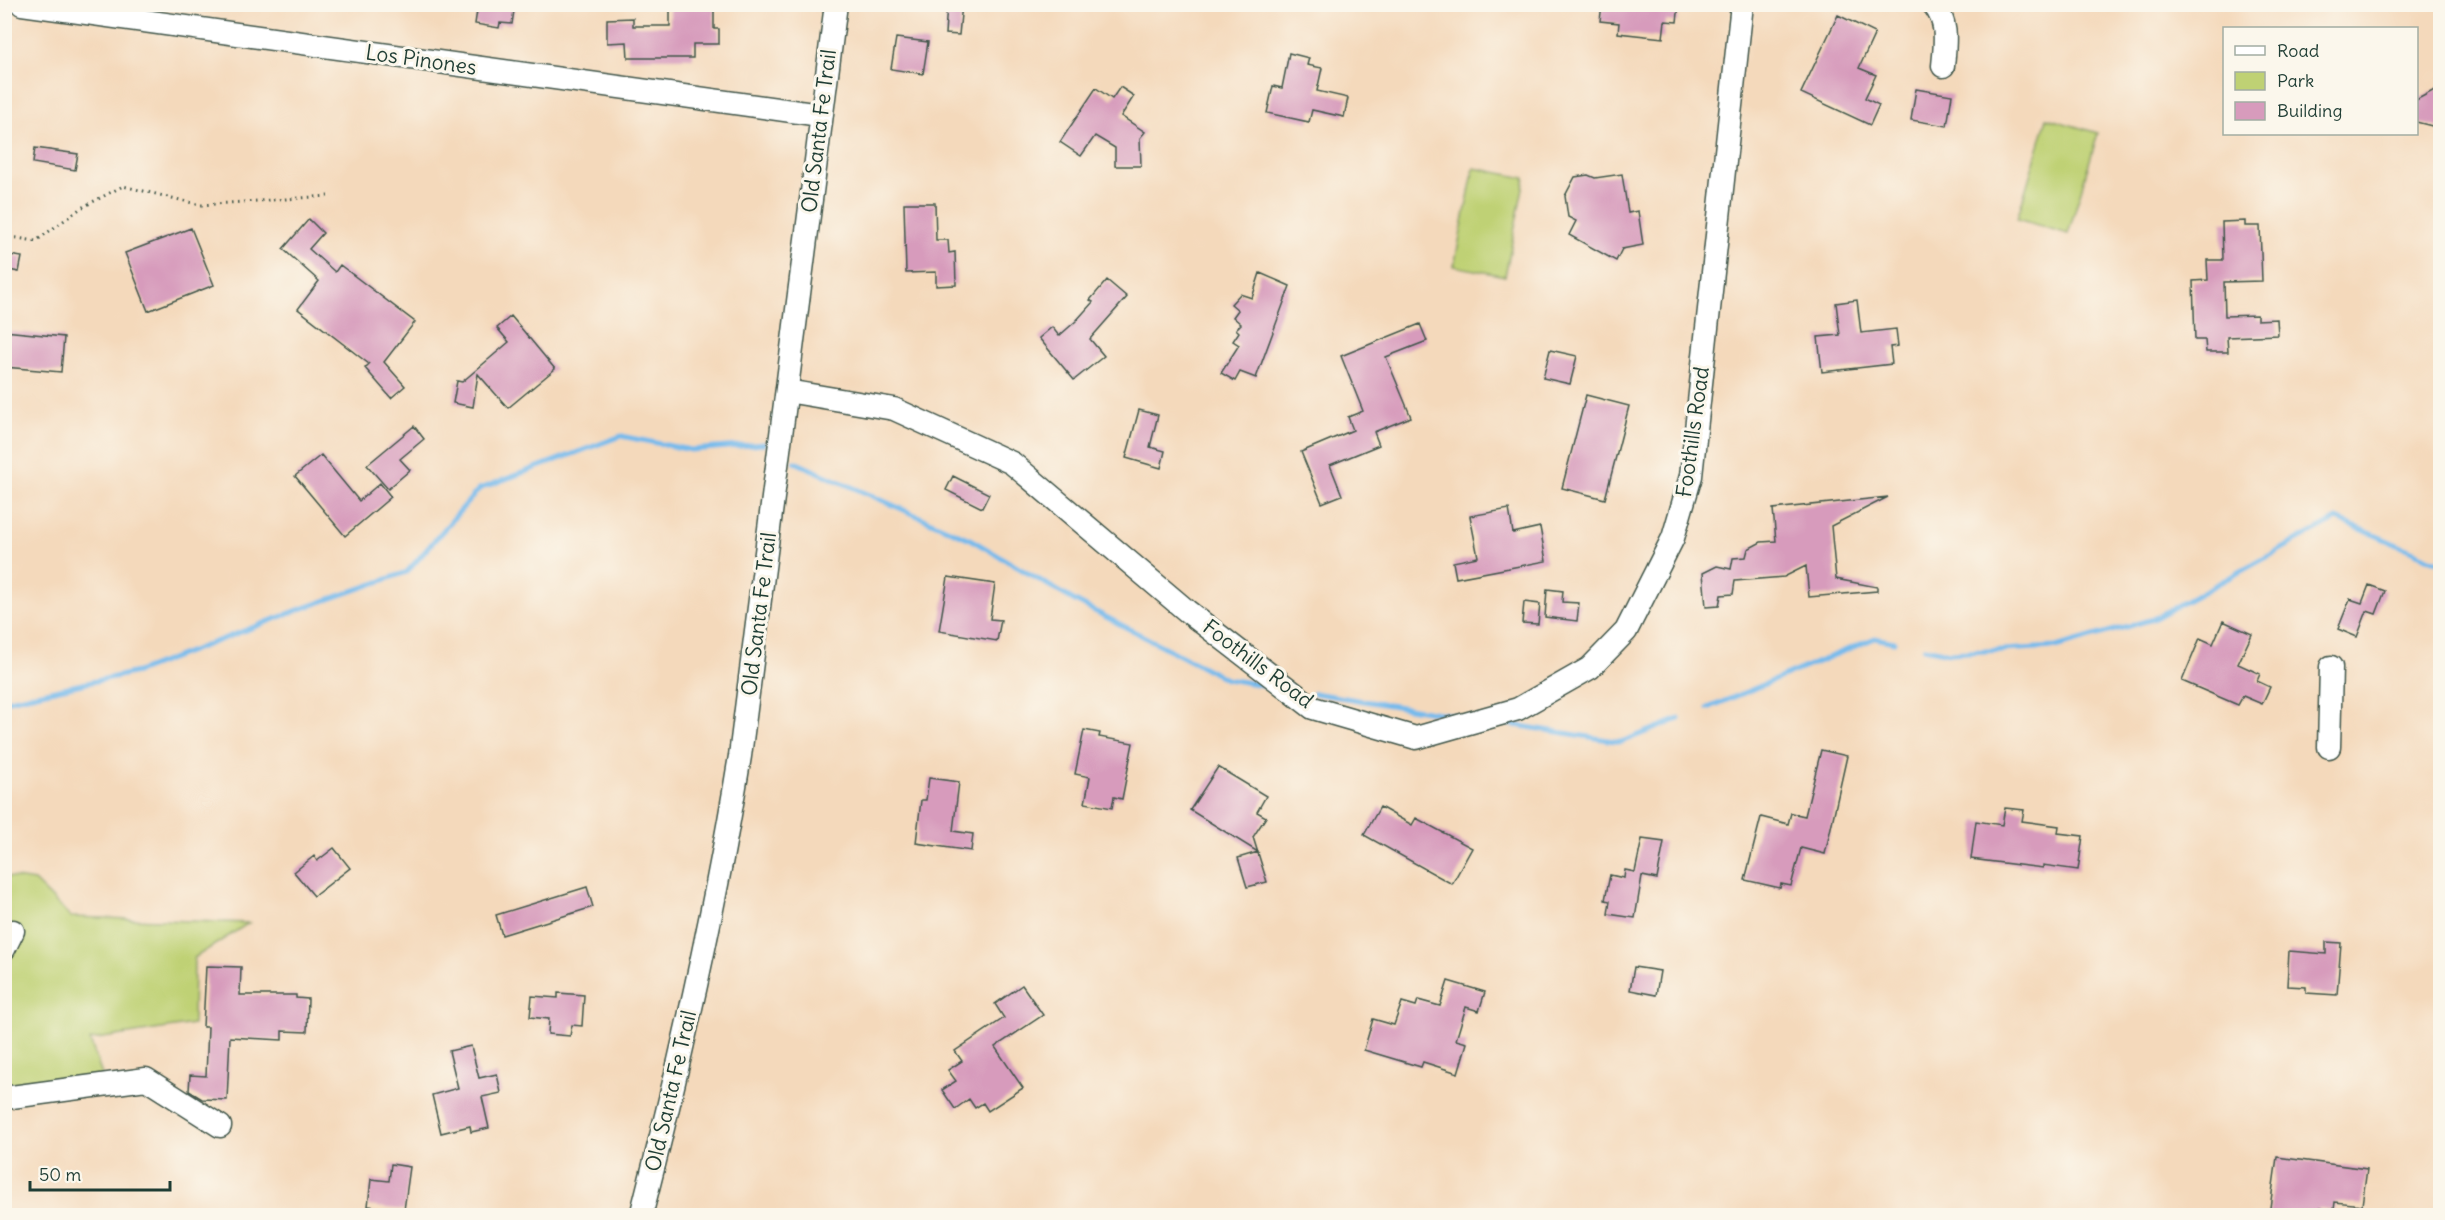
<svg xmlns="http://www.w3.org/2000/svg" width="2445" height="1220" font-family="Delius,sans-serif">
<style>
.green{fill:#bfd174;stroke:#6f8754;stroke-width:1.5}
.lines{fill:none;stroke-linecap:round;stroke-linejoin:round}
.stream{stroke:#75baec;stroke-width:5}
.building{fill:#d79bbc}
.minor-casing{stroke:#3f5448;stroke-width:25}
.path{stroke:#3f5448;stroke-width:3;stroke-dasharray:1.5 4.5;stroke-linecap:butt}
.minor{stroke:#fff;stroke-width:22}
.labels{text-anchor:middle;stroke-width:6;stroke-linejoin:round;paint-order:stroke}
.street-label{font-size:21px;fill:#1f3d34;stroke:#fbf7ec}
</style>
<rect width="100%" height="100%" fill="#fbf7ec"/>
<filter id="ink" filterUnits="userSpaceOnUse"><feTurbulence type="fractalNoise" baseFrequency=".0167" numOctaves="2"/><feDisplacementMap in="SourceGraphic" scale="12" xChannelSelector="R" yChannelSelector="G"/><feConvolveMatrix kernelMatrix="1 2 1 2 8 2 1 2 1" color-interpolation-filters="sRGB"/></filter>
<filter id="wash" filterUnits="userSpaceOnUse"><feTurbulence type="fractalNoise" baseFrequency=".008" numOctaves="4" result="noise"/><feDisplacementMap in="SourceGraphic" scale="24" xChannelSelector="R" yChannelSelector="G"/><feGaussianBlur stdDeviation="1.35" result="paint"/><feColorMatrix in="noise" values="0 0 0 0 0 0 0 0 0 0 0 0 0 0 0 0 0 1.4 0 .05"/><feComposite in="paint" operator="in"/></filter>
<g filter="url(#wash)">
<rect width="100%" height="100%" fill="#f4d9bb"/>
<path class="green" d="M 2047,118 L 2098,133 L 2068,234 L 2017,219 Z
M 1474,168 L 1525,178 L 1505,276 L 1454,266 Z
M 4,876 L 34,881 L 71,917 L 249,923 L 194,958 L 193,1024 L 90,1040 L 103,1078 L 39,1092 L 5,1082 Z"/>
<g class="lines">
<path class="stream" d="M 795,462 L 970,539 L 1075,601 L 1226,679 L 1263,685
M 1924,648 L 1950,653 L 2056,647 L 2153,619 L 2337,519 L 2440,563
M 1314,693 L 1452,715
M 4,701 L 137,672 L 298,610 L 407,572 L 479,489 L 621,436 L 691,450 L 764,444
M 1708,708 L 1875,638 L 1894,642
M 1508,724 L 1621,742 L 1679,719"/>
</g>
<g id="blocks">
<path class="building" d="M 478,4 L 515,4 L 512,24 L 500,23 L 499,28 L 475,24 Z
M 670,4 L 714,4 L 714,29 L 719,29 L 719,44 L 693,44 L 693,58 L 628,58 L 627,42 L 607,43 L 607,19 L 633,18 L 633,26 L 670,26 Z
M 947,4 L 962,4 L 959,35 L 945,34 Z
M 1602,4 L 1679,4 L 1677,22 L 1665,21 L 1663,38 L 1618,33 L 1619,23 L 1600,21 Z
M 1838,15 L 1875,33 L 1859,68 L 1876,75 L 1865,98 L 1879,105 L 1870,125 L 1801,93 Z
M 896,38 L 928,42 L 923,74 L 891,69 Z
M 1289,53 L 1309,58 L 1307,65 L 1322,68 L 1317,91 L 1348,98 L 1344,117 L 1312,110 L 1309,122 L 1267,113 L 1273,86 L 1282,88 Z
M 1120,87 L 1134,96 L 1121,116 L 1145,132 L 1140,138 L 1141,166 L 1115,166 L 1115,148 L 1095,136 L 1081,156 L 1060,142 L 1096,88 L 1112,99 Z
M 2440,87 L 2440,128 L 2416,122 L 2416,100 Z
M 1916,89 L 1952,95 L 1947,126 L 1911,120 Z
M 35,148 L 78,154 L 75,170 L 33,163 Z
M 1622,174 L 1628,213 L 1638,211 L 1643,245 L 1622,249 L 1616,261 L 1569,235 L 1576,221 L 1568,217 L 1565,196 L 1575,177 L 1588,175 L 1595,178 Z
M 904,203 L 935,203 L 936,240 L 948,240 L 949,253 L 955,252 L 956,285 L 936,286 L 936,272 L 906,273 Z
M 309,219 L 323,233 L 309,249 L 335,272 L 340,265 L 415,322 L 384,362 L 405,386 L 391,398 L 365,368 L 369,364 L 298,309 L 319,281 L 283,249 Z
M 2245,221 L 2245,226 L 2260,226 L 2262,281 L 2224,282 L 2225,316 L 2257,315 L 2257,320 L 2277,319 L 2278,335 L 2227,337 L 2228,352 L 2206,352 L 2205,340 L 2195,340 L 2193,281 L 2208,280 L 2207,260 L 2223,260 L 2222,222 Z
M 191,228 L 214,285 L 148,311 L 125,253 Z
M 4,254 L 22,257 L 19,272 L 4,269 Z
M 1260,273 L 1290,286 L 1256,378 L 1240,372 L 1235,381 L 1221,373 L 1239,345 L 1233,341 L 1239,332 L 1236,329 L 1241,324 L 1233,317 L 1238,310 L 1231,304 L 1240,294 L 1252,298 Z
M 1107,280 L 1127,297 L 1090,339 L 1104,356 L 1074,380 L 1039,338 L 1052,327 L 1059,336 L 1076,321 L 1093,302 L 1090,300 Z
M 1857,300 L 1861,333 L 1896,329 L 1898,346 L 1890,347 L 1892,364 L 1822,372 L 1818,337 L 1840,335 L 1836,303 Z
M 511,316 L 555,369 L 508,408 L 478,374 L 473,407 L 453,403 L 457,381 L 462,382 L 509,342 L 497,328 Z
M 1420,324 L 1427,341 L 1386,357 L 1411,417 L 1374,432 L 1379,445 L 1330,465 L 1342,495 L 1322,503 L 1301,452 L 1353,430 L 1348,417 L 1363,411 L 1341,356 Z
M 4,331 L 64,337 L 61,372 L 4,367 Z
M 1550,350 L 1577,356 L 1570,384 L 1543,378 Z
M 1586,395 L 1629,406 L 1605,499 L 1562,488 Z
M 1139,410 L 1158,415 L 1150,447 L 1165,451 L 1161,468 L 1126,458 Z
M 414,426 L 424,439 L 400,459 L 410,470 L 388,489 L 367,465 Z
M 321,455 L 359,501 L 380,483 L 391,497 L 345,536 L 295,476 Z
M 953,476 L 989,494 L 982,508 L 946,490 Z
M 1888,497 L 1831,526 L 1836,579 L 1877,587 L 1877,591 L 1809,597 L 1806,566 L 1784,577 L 1735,581 L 1733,594 L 1721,595 L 1719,606 L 1706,607 L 1703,573 L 1717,566 L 1731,569 L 1733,558 L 1746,557 L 1748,549 L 1761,542 L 1776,541 L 1773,509 Z
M 1509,509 L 1513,533 L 1540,527 L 1546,561 L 1456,578 L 1453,562 L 1478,557 L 1470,516 Z
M 948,577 L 995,584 L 990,619 L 1001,620 L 997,641 L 939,631 Z
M 2369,585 L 2385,591 L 2376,614 L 2367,611 L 2357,637 L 2338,629 L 2350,599 L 2362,603 Z
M 1547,589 L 1563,591 L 1562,602 L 1579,603 L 1577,621 L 1545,617 Z
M 1524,602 L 1540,604 L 1538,624 L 1522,623 Z
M 2223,621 L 2252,634 L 2238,664 L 2260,674 L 2257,681 L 2270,687 L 2262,704 L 2243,696 L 2238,705 L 2182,681 L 2200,638 L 2213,644 Z
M 1084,730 L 1100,733 L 1099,737 L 1133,743 L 1122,799 L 1114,797 L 1112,808 L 1085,803 L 1090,777 L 1075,774 Z
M 1821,750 L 1847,756 L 1825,854 L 1801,848 L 1791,886 L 1781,884 L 1780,888 L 1745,880 L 1761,817 L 1788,824 L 1791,813 L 1805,816 Z
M 1218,767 L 1266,796 L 1257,812 L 1266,817 L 1253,837 L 1267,882 L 1247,887 L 1238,858 L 1258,852 L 1190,810 Z
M 929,778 L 959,782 L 953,831 L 973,834 L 971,851 L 916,843 L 921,800 L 926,800 Z
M 1380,807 L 1412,825 L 1416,818 L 1472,848 L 1452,884 L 1364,835 Z
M 2005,808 L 2024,810 L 2022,821 L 2059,826 L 2058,833 L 2083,836 L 2078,870 L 2043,865 L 2043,868 L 1971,859 L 1976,821 L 2002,825 Z
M 1642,839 L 1664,842 L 1657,879 L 1642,876 L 1635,918 L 1608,914 L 1610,901 L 1605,900 L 1610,875 L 1624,878 L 1625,870 L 1635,872 Z
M 334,848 L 350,868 L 314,896 L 294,872 L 314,856 L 317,861 Z
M 587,887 L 593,907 L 502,935 L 496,915 Z
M 2326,942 L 2341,943 L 2337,995 L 2306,993 L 2306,987 L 2287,986 L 2289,951 L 2326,954 Z
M 206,966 L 241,967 L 240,995 L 296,995 L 296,998 L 308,999 L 307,1032 L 282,1031 L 282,1040 L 230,1037 L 227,1100 L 202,1099 L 189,1091 L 190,1075 L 206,1076 L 208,1027 L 203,1027 Z
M 1634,967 L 1660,971 L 1656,995 L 1630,990 Z
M 1448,981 L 1485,992 L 1479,1011 L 1466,1007 L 1456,1040 L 1467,1043 L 1458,1073 L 1423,1062 L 1421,1067 L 1364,1050 L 1373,1019 L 1394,1025 L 1402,1002 L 1416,1006 L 1418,1000 L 1440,1006 Z
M 1022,985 L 1043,1015 L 995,1047 L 1023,1088 L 988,1111 L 983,1103 L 975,1108 L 969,1099 L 955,1109 L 942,1090 L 956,1081 L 948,1070 L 962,1061 L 955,1051 L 1004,1018 L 995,1004 Z
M 558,993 L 584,995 L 582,1026 L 572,1025 L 570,1036 L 548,1034 L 549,1019 L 530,1017 L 532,996 L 558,998 Z
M 471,1046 L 479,1078 L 497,1074 L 501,1093 L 482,1097 L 489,1128 L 471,1132 L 470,1126 L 441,1133 L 432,1095 L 458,1088 L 449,1051 Z
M 2277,1157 L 2367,1169 L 2362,1205 L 2335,1202 L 2334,1210 L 2319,1208 L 2318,1215 L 2269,1215 Z
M 391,1164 L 410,1167 L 404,1210 L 368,1206 L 371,1179 L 389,1181 Z"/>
</g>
</g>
<g filter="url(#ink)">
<use href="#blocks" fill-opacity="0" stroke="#3f5448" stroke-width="1.5"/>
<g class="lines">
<defs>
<path id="minor" d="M 22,4 L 820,115
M 1933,4 C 1949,22 1945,44 1943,66
M 787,391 L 894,409 L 1012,463 L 1187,611 L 1313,708 L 1416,738 L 1518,709 L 1590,668 L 1626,631 L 1673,538 L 1691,476 L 1742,4
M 2329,747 L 2331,667
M 4,949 L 13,931
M 4,1098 L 146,1079 L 220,1126
M 641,1216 C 680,1064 715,911 740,756 L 836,4"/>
</defs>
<use href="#minor" class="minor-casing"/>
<path class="path" d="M 4,236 L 36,241 L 81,208 L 123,186 L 201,205 L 328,196"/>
<use href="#minor" class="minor"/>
</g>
</g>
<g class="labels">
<g class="street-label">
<text transform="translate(421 60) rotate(8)" y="7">Los Pinones</text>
<text transform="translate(819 131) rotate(-83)" y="7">Old Santa Fe Trail</text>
<text transform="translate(1693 432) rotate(-82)" y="7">Foothills Road</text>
<text transform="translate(759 614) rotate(-83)" y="7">Old Santa Fe Trail</text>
<text transform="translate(1258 664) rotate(37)" y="7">Foothills Road</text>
<text transform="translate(671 1091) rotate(-77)" y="7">Old Santa Fe Trail</text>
</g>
</g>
<rect width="2445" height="1220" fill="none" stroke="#fbf7ec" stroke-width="24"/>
<rect x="2223" y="27" width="195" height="108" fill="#fbf7ec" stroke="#a3ada2" stroke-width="1.5"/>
<rect x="2235" y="46" width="30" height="9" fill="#ffffff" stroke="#a3ada2" stroke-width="1.5"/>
<text x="2277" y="57" font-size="18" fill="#1f3d34">Road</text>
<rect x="2235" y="72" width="30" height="18" fill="#bfd174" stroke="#a3ada2" stroke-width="1.5"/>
<text x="2277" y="87" font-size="18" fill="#1f3d34">Park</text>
<rect x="2235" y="102" width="30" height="18" fill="#d79bbc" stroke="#a3ada2" stroke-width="1.5"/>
<text x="2277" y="117" font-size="18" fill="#1f3d34">Building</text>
<path d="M30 1181v9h140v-9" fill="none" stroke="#1f3d34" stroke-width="3"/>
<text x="39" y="1181" font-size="18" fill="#1f3d34" stroke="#fbf7ec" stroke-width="4.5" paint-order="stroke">50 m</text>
</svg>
